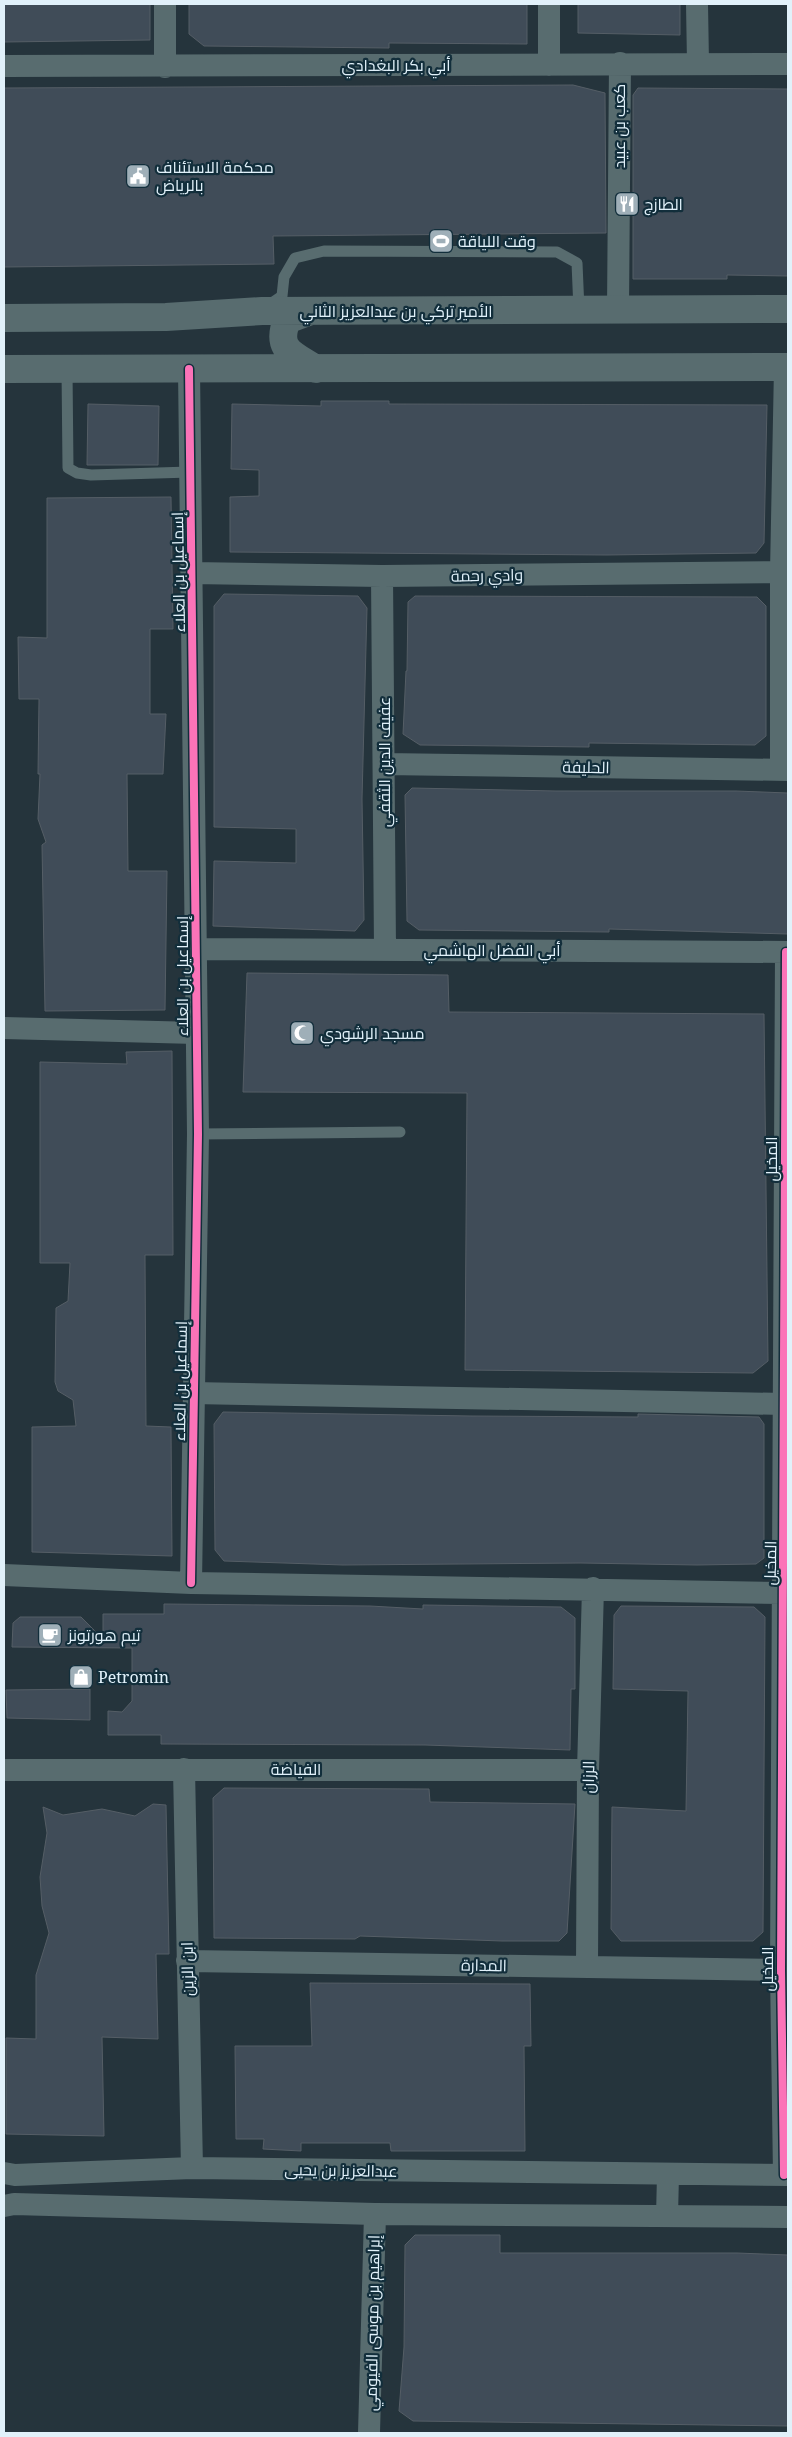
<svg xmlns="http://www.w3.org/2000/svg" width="792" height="2437" font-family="'Noto Serif',Cairo,serif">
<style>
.building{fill:#404c58;stroke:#555e66}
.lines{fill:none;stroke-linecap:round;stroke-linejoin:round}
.service{stroke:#586c6f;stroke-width:11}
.minor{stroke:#586c6f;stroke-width:22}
.tertiary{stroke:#586c6f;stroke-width:28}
.cycleway-casing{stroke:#122e3b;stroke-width:11}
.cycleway{stroke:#fb73b8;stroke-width:8}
.labels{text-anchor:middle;stroke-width:4.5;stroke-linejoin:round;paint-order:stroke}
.street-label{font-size:16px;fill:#e1f1fa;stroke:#122e3b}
.poi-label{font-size:16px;fill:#e1f1fa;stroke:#122e3b;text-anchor:start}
</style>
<rect width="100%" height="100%" fill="#25343c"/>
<path class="building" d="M 4,4 L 150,4 L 150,40 L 4,42 Z
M 189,4 L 527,4 L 527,44 L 389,43 L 389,48 L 204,46 L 189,34 Z
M 578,4 L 680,4 L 680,35 L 578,33 Z
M 573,85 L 605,93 L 606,233 L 273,236 L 274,264 L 4,267 L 4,88 Z
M 638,88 L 788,89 L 788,276 L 727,275 L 727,279 L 633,279 L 633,95 Z
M 321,401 L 389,401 L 389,404 L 767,405 L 764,543 L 756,553 L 606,555 L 230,552 L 230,497 L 259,496 L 259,470 L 231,469 L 232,404 L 321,406 Z
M 88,404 L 159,406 L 158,465 L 87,465 Z
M 171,497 L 173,629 L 150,629 L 150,714 L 166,714 L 163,774 L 127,774 L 128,871 L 167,871 L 165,1010 L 45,1011 L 42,845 L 46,842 L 38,819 L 40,774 L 38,774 L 39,699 L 19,699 L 18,637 L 47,638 L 47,498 Z
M 224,594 L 358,596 L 367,608 L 362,799 L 364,920 L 355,931 L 213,926 L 214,861 L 296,863 L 296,829 L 214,827 L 214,606 Z
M 415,596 L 757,597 L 766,606 L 766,736 L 755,745 L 589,743 L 589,747 L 420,745 L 403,734 L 406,671 L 407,671 L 408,602 Z
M 412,788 L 556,791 L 736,791 L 788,793 L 788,934 L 609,929 L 609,932 L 419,930 L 407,921 L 405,795 Z
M 247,973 L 448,975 L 449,1012 L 764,1014 L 768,1361 L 753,1373 L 465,1370 L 467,1093 L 243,1092 Z
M 172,1051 L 173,1255 L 145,1255 L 146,1426 L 171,1427 L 172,1556 L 32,1552 L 32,1427 L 76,1426 L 73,1400 L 58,1391 L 55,1382 L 56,1308 L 68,1301 L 70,1263 L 40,1263 L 40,1062 L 127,1064 L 126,1052 Z
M 223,1412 L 471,1416 L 638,1417 L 638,1414 L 759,1417 L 764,1424 L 764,1558 L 756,1564 L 697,1565 L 581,1563 L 343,1565 L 224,1561 L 215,1550 L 214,1424 Z
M 164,1604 L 370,1606 L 423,1609 L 423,1605 L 561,1607 L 575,1618 L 575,1689 L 571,1689 L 570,1750 L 425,1745 L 161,1744 L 161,1735 L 108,1735 L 108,1711 L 122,1712 L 132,1701 L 132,1648 L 12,1647 L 13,1623 L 20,1617 L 81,1617 L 103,1639 L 103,1614 L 164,1614 Z
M 621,1606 L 754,1607 L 765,1617 L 763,1932 L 753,1941 L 621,1941 L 611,1929 L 612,1807 L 686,1811 L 688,1691 L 613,1689 L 614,1615 Z
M 90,1689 L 90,1720 L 7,1718 L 6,1690 Z
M 224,1788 L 429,1789 L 430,1802 L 575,1804 L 567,1933 L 559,1941 L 502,1941 L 360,1936 L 355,1939 L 214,1938 L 213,1798 Z
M 153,1804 L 166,1805 L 169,1954 L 156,1954 L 158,2039 L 102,2037 L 104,2136 L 6,2134 L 6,2038 L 36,2039 L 36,1975 L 49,1933 L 42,1906 L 40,1877 L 47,1833 L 43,1807 L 63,1815 L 102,1809 L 135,1816 Z
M 310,1983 L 530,1984 L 531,2046 L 524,2046 L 525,2151 L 391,2151 L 390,2143 L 301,2143 L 301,2151 L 263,2149 L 264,2139 L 236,2139 L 235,2046 L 312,2046 Z
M 415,2235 L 500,2235 L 500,2253 L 737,2253 L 788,2255 L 788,2426 L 413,2421 L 399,2411 L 404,2347 L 405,2245 Z"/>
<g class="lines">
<path class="service" d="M 269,305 L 282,296 L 284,277 L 295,258 L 324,251 L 557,252 L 577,263 L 579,310
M 67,370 L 68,468 L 77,473 L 91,475 L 190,472
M 198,1134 L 400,1132"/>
<path class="minor" d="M 165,4 L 165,67
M 697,4 L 698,63
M 549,65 L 549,4
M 4,66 L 788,64
M 618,309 L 620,63
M 189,369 L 198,1134 L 191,1583
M 192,573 L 382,576 L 781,572
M 382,576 L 385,949
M 384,764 L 788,770
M 781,770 L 781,572 L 785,367
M 196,949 L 788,952
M 4,1028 L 196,1033
M 193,1393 L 784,1404
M 4,1575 L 191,1583 L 783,1593
M 184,1769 L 192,2168
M 4,1770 L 588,1770
M 187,1961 L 781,1970
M 587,1967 L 588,1770 L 593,1588
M 4,2173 L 15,2175 L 192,2168 L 788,2175
M 784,2175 L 781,1970 L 786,952
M 4,2206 L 14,2204 L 375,2214 L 788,2217
M 667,2216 L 668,2175
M 369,2433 L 375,2214"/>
<path class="tertiary" d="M 311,311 L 287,320 C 275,350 293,354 316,369
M 4,318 L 166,317 L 262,311 L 788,309
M 4,369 L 788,367"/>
<defs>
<path id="cycleway" d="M 189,369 L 198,1134 L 191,1583
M 784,2175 L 781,1970 L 786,952"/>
</defs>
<use href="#cycleway" class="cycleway-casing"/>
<use href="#cycleway" class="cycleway"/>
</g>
<defs>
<symbol id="civic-square" viewBox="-11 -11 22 22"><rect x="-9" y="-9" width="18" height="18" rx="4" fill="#9fafb8" stroke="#122e3b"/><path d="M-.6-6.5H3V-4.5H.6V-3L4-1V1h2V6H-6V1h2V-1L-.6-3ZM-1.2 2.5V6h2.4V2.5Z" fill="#fff"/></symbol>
<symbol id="restaurant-square" viewBox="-11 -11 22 22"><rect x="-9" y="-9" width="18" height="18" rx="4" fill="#9fafb8" stroke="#122e3b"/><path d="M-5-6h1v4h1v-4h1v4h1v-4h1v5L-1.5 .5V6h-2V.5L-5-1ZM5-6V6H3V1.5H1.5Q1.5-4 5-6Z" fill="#fff"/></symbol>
<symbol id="stadium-square" viewBox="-11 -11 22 22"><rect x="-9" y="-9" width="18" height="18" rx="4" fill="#9fafb8" stroke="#122e3b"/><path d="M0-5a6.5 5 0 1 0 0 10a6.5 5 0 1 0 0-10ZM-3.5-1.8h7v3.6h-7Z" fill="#fff"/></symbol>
<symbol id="mosque-square" viewBox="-11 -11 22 22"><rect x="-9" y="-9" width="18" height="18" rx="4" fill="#9fafb8" stroke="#122e3b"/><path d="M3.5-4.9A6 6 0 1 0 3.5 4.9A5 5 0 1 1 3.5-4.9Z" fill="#fff"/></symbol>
<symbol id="cafe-square" viewBox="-11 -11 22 22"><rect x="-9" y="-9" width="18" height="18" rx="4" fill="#9fafb8" stroke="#122e3b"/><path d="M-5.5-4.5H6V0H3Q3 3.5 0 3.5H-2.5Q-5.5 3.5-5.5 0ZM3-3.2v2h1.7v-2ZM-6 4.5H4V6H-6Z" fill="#fff"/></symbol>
<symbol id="shop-square" viewBox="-11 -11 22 22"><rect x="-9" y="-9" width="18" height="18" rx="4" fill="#9fafb8" stroke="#122e3b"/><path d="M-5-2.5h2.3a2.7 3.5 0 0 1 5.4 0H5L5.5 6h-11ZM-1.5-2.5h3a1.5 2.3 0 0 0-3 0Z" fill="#fff"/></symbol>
</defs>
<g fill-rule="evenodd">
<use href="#civic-square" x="124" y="162" width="28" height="28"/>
<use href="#restaurant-square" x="613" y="190" width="28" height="28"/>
<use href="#stadium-square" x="427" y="227" width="28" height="28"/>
<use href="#mosque-square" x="288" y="1019" width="28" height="28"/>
<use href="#cafe-square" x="36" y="1621" width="28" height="28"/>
<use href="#shop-square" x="67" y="1663" width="28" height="28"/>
</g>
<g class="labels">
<g class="street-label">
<text x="396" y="71">أبي بكر البغدادي</text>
<text transform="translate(619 126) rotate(-90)" y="6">كعب بن عبيد</text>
<text x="396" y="317">الأمير تركي بن عبدالعزيز الثاني</text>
<text transform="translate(178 572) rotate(-91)" y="6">إسماعيل بن العلاء</text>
<text transform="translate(487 575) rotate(-1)" y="6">وادي رحمة</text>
<text transform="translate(384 762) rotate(-90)" y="6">عفيف الدين الثقفي</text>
<text transform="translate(586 767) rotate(1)" y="6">الحليفة</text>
<text x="492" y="956">أبي الفضل الهاشمي</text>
<text transform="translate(182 976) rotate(-90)" y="6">إسماعيل بن العلاء</text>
<text transform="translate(771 1159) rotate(-90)" y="6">المخيل</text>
<text transform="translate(180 1381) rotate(-89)" y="6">إسماعيل بن العلاء</text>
<text transform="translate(770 1563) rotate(-89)" y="6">المخيل</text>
<text x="296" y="1775">الفياضة</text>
<text transform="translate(588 1777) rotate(-89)" y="6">الرزان</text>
<text transform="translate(484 1965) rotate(1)" y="6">المدارة</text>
<text transform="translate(187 1969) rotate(-91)" y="6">ابن الزين</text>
<text transform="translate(767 1969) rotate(-90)" y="6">المخيل</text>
<text transform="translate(341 2170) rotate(1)" y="6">عبدالعزيز بن يحيى</text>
<text transform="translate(372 2323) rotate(-89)" y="6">إبراهيم بن موسى الفيومي</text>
</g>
<g class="poi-label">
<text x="156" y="173">محكمة الاستئناف<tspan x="156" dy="18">بالرياض</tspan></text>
<text x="644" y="210">الطازج</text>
<text x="458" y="247">وقت اللياقة</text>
<text x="320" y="1039">مسجد الرشودي</text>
<text x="68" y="1641">تيم هورتونز</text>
<text x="98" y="1683">Petromin</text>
</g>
</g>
<rect width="792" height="2437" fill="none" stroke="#e1f1fa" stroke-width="10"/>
</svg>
